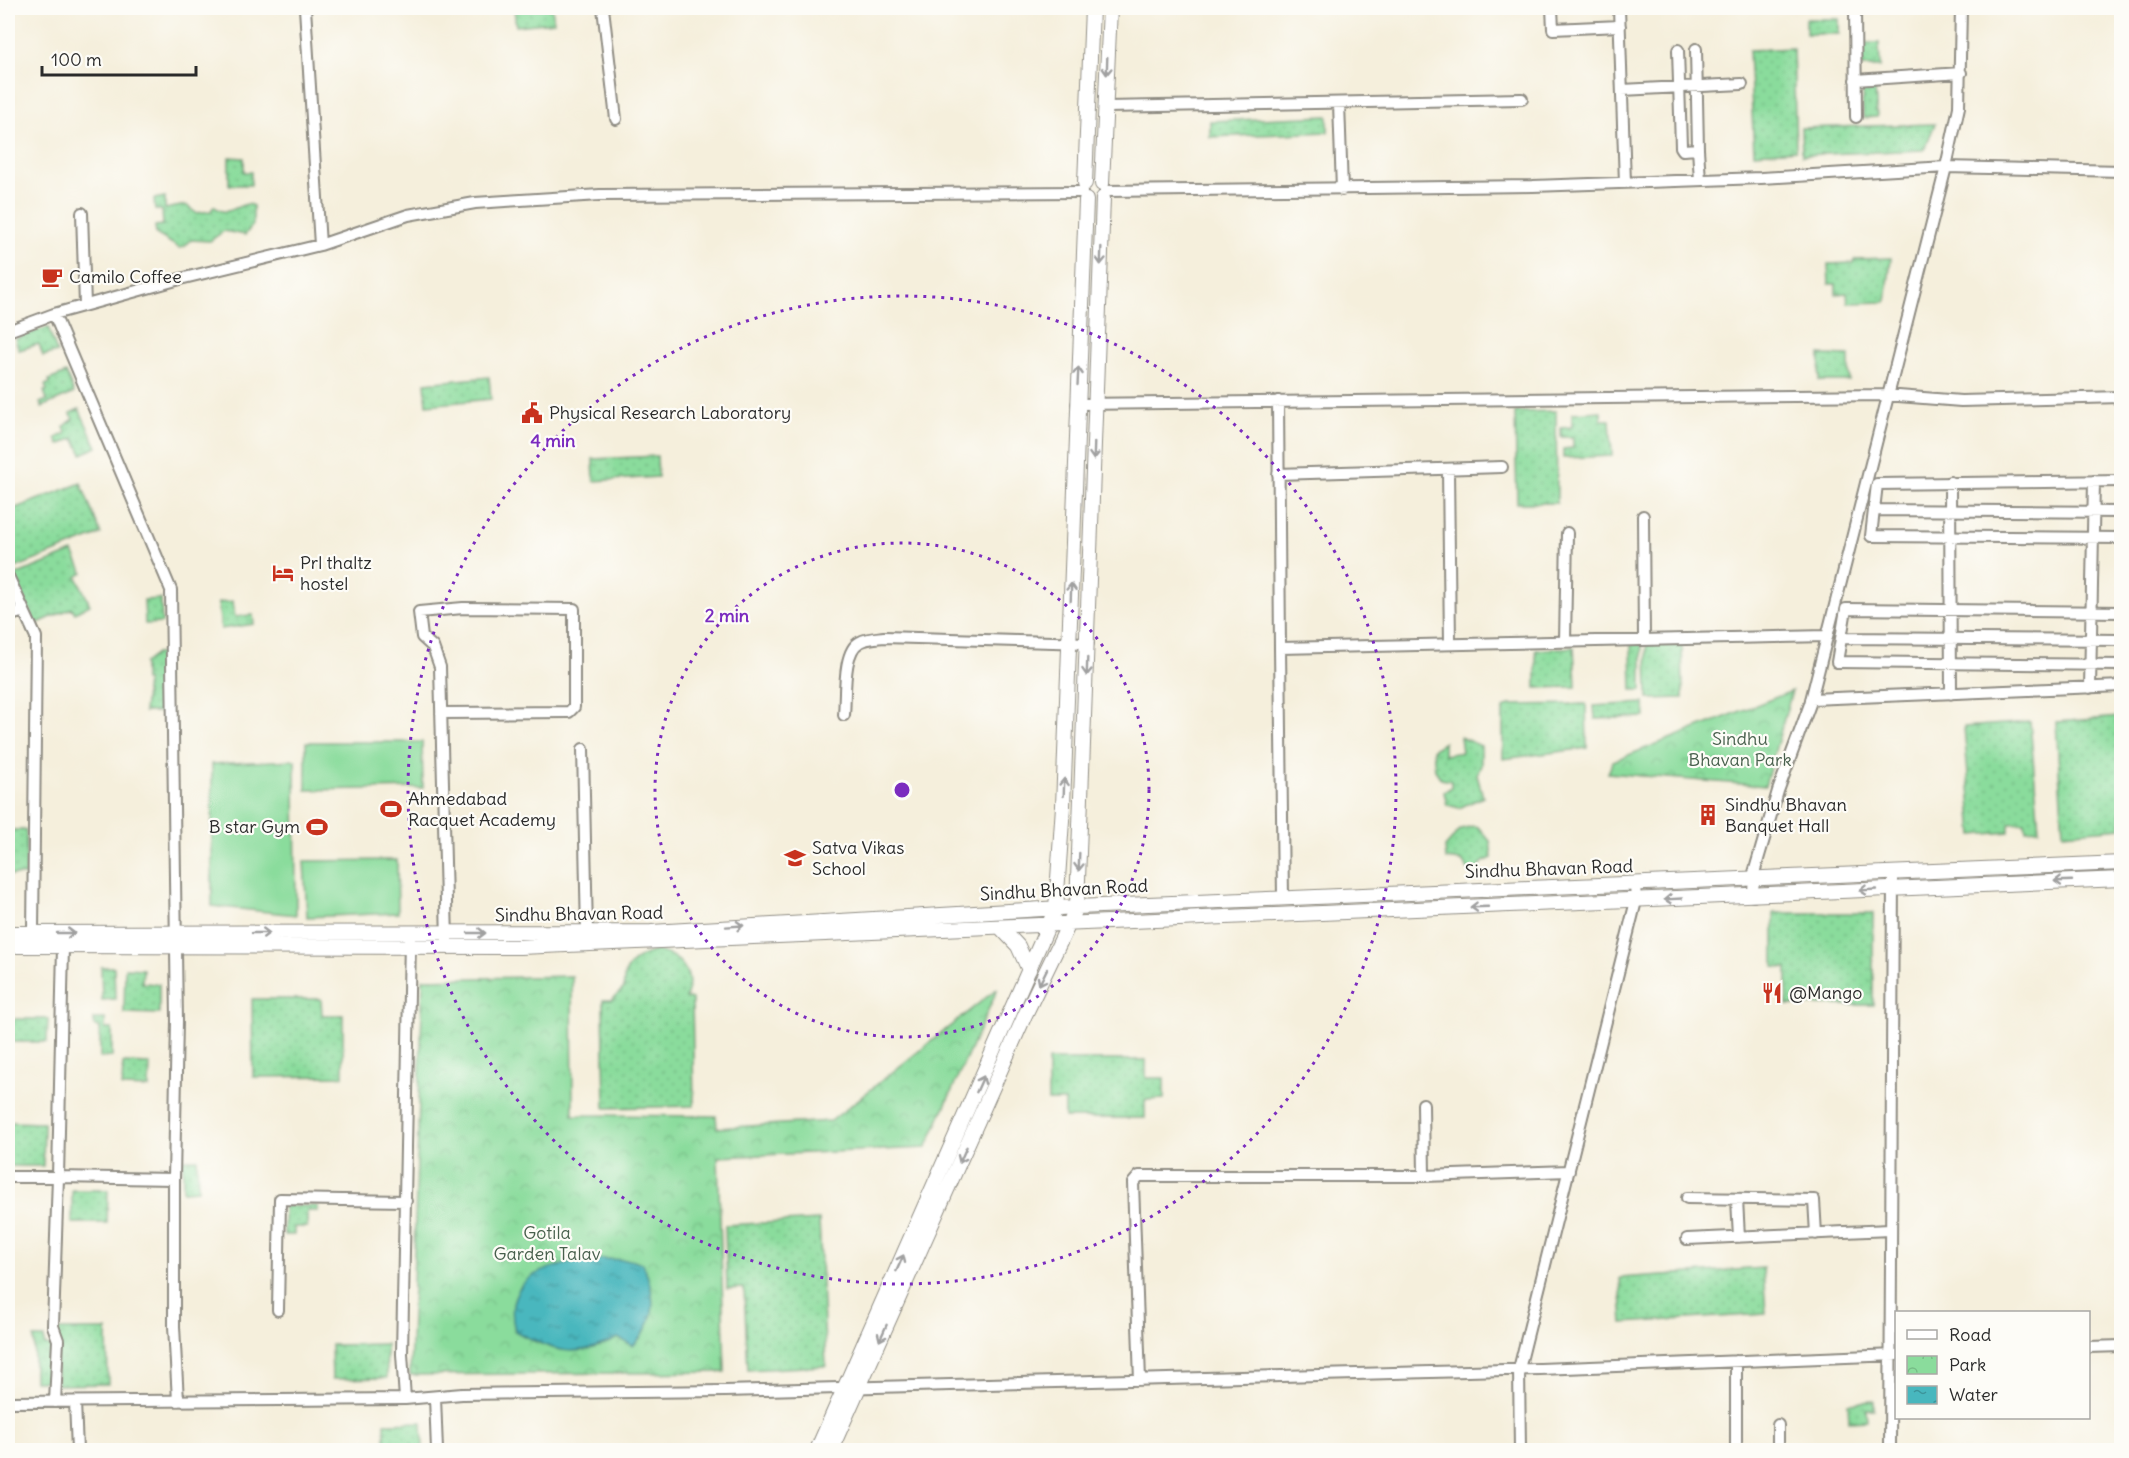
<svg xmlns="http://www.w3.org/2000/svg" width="2129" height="1458" font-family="Delius,sans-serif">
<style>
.grass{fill:url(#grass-dots);stroke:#5a8464;stroke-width:1.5}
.park{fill:url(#park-crowns);stroke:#5a8464;stroke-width:1.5}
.garden{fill:#8adc9c;stroke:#5a8464;stroke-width:1.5}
.water{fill:url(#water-ripples);stroke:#3a7174;stroke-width:1.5}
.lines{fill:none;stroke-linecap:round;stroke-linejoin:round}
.minor-casing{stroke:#908d84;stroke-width:14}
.major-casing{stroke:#908d84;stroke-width:16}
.minor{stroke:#fff;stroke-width:10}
.major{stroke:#fff;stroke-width:14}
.oneway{stroke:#a0a0a0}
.ring{fill:none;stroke:#7b2cbf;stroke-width:3;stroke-dasharray:3 6}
.labels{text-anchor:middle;stroke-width:4.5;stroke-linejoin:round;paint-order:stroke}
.poi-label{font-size:18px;fill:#2b2b2b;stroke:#fdfcf7;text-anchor:start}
.park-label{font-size:18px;fill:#48604d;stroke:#fdfcf7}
.street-label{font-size:18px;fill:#2b2b2b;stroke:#fdfcf7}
.centre{fill:#7b2cbf;stroke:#fdfcf7;stroke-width:3}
.ring-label{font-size:18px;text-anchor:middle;font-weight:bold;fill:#7b2cbf;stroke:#fdfcf7;stroke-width:4.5;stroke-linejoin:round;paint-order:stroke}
</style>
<defs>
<pattern id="grass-dots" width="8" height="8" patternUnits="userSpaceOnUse" patternTransform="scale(1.5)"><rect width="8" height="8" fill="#8adc9c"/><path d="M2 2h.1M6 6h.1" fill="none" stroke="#77bd87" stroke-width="1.8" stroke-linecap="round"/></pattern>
<pattern id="park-crowns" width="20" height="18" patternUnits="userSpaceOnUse" patternTransform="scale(1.5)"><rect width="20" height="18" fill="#8adc9c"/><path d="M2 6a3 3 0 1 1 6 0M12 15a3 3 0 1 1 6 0" fill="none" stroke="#77bd87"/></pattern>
<pattern id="water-ripples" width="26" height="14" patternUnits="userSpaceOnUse" patternTransform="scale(1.5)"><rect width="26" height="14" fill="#48b7be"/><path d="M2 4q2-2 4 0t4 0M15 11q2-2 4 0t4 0" fill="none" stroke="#3c959b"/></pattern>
</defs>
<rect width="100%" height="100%" fill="#fdfcf7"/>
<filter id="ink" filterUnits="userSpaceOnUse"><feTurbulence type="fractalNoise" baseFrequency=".0167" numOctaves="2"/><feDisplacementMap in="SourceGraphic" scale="12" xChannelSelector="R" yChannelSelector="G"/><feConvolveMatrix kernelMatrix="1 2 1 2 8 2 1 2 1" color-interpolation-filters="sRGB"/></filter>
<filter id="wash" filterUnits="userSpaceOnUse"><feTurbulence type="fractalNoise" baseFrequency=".008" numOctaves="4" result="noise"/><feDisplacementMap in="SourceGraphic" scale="24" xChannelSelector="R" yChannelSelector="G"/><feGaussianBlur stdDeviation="1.35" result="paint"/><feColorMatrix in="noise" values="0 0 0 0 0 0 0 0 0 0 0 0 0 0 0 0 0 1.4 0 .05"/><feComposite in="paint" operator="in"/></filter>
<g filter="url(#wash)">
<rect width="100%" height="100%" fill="#f5efdc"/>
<path class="grass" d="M 514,8 L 552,8 L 554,22 L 516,26 Z
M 1806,19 L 1839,19 L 1839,34 L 1806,34 Z
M 1861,43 L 1879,43 L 1880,67 L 1861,67 Z
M 1793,48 L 1796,150 L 1754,153 L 1749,50 Z
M 1862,89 L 1875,89 L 1877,117 L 1863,118 Z
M 1328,116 L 1328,132 L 1210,137 L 1210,121 Z
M 1935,124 L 1924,150 L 1802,155 L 1801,128 Z
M 229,157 L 244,158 L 244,172 L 251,172 L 251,185 L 229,185 Z
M 165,197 L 165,209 L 186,205 L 196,213 L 211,211 L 214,206 C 227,219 236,204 249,204 L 253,206 L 253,225 L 245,235 L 224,231 L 210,241 L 191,240 L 184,247 L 179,248 L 156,234 L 155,226 L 163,225 L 162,210 L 155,210 L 154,199 Z
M 1891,258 L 1886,302 L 1848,303 L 1847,293 L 1836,294 L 1836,284 L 1829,284 L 1828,264 L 1854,263 L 1855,259 Z
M 48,327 L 57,352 L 43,356 L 39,344 L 19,350 L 15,339 Z
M 1820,355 L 1849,356 L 1849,381 L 1819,381 Z
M 66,373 L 74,393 L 42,407 L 40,403 L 47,400 L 44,391 L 47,390 L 45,385 L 50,383 L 49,380 Z
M 489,377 L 491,399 L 427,405 L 425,383 Z
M 79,409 L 97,447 L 82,454 L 74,438 L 59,445 L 56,438 L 66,433 L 64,427 L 73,419 L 70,413 Z
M 1556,411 L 1557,503 L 1517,503 L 1515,412 Z
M 1601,411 L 1601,420 L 1610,420 L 1612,456 L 1563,458 L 1563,449 L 1573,448 L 1573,437 L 1561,437 L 1561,428 L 1572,427 L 1572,413 Z
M 657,456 L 658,477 L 594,481 L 593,459 Z
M 81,483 L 101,534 L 10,570 L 8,562 L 8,511 Z
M 73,552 L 83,573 L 77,577 L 90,605 L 75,613 L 72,608 L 36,624 L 13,576 Z
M 161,599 L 162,623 L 145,624 L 144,600 Z
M 233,601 L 235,617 L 253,615 L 254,624 L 221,629 L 218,603 Z
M 1642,643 L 1642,690 L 1632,690 L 1631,644 Z
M 1647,643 L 1682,643 L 1683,698 L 1648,699 Z
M 1574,647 L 1576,687 L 1536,688 L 1536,650 Z
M 156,654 L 165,654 L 163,712 L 144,712 L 147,681 L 144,681 L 144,663 Z
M 1644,703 L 1645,717 L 1595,719 L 1594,706 Z
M 1586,704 L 1587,748 L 1503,759 L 1503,709 L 1509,705 Z
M 2121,717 L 2121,828 L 2063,833 L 2056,722 Z
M 2030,722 L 2039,829 L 2026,830 L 2025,822 L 2009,823 L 2009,832 L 1973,835 L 1964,727 Z
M 1460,737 L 1481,746 L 1481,765 L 1477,775 L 1483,797 L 1459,808 L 1447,805 L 1444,792 L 1451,787 L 1451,781 L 1441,779 L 1435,770 L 1433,749 L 1444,742 L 1444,755 L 1462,752 Z
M 1473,826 L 1478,827 L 1490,841 L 1492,858 L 1483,862 L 1477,870 L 1469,871 L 1462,861 L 1446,859 L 1445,847 L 1461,829 Z
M 8,830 L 26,830 L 26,875 L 8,875 Z
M 1774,913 L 1873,913 L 1873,1005 L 1787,1005 L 1787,968 L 1774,967 Z
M 656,951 C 681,955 695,974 686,998 L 692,999 L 694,1106 L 605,1108 L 603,1000 L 612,1000 L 624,988 C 621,967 638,955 656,951 Z
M 101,967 L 114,967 L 115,999 L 102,1000 Z
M 125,968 L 143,969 L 142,983 L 159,984 L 159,1014 L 124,1013 Z
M 252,999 L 321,999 L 322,1015 L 343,1015 L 343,1076 L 253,1077 Z
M 8,1019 L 48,1019 L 47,1042 L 8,1042 Z
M 94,1019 L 105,1019 L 105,1029 L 112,1029 L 112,1057 L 100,1058 L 100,1027 L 94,1026 Z
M 1048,1060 L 1146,1060 L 1146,1078 L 1164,1078 L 1164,1099 L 1145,1100 L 1145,1118 L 1065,1118 L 1065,1101 L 1048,1101 Z
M 123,1063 L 150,1064 L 149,1088 L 122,1087 Z
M 8,1122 L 44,1123 L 43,1166 L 8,1166 Z
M 183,1159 L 197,1159 L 198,1190 L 183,1191 Z
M 72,1190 L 108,1190 L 107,1223 L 72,1223 Z
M 284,1206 L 318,1206 L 318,1211 L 307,1211 L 307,1227 L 294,1227 L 294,1235 L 284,1235 Z
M 819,1220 L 826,1366 L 748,1370 L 744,1288 L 727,1289 L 725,1225 Z
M 1763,1268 L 1766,1314 L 1623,1323 L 1620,1278 Z
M 56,1330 L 107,1330 L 108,1384 L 57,1385 Z
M 34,1338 L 44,1338 L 44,1345 L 53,1346 L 53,1381 L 34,1381 Z
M 386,1344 L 387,1378 L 332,1379 L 331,1345 Z
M 1874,1401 L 1874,1409 L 1866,1409 L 1867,1420 L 1849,1421 L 1848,1403 Z
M 422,1422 L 423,1450 L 385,1450 L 385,1423 Z"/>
<path class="park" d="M 1792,691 L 1765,786 L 1608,773 L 1613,761 Z
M 572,976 L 573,1115 L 716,1116 L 717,1128 L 831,1121 L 998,988 L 926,1148 L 718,1157 L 725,1372 L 410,1375 L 423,979 Z"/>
<path class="garden" d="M 306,742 L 422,742 L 423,788 L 306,790 Z
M 295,760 L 296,915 L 212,906 L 212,764 Z
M 397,860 L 398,913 L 307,917 L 304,861 Z"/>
<path class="water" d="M 604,1259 L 630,1260 L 643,1264 C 656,1296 659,1320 633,1346 L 618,1338 C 576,1359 555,1353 515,1331 C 499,1269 559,1264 604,1259 Z"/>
</g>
<g filter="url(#ink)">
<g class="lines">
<defs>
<path id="minor" d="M 305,8 L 320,245
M 603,8 L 616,119
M 1552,8 L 1553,29 L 1620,26
M 1619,8 L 1625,183
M 1855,8 L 1856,117
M 1678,50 L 1681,147 L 1683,150 L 1698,149 L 1696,49
M 1855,80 L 1961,73
M 1622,90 L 1742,84
M 1339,103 L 1342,190
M 1106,107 L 1522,99
M 1698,149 L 1700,180
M 1105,191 L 1533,186 L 1761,178 L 1946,167 L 2122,171
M 82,213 L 85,305
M 54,314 L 171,590 L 177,1021 L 174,1179 L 58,1177 L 63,946
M 8,331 L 54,314 L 180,279 L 320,245 L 408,215 L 475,203 L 600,195 L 1082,192
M 1278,401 L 1280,648
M 1077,404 L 1886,395 L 1961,401 L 2122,397
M 1448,469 L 1450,644
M 1278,474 L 1502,467
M 2122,481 L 1877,484 L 1871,536 L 2122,538
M 1950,482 L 1951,694
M 1874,510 L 2122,512
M 1643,516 L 1644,639
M 8,576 L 36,637 L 33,933
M 2122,612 L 1846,609 L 1837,662 L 2122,665
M 8,616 L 24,611
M 1841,638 L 2122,640
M 1565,641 L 1567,533
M 2090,688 L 2094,481
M 1811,699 L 2122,686
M 441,713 L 569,712 L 574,707 L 574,609 L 463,608 L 419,612 L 422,637 L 433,647 L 440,667 L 447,940
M 844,715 C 846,696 842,651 860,642 C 867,638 877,638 884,637 L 1088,643
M 583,749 L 587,932
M 1753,896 L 1754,873 L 1778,791 L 1810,704 L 1946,167 L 1959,107 L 1961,8
M 1283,898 L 1280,648 L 1826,636
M 1423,1104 L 1424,1176
M 8,1177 L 58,1177 L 53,1326 L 58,1340 L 55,1402
M 174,1179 L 174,1326 L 178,1401
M 1687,1198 L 1814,1200 L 1816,1234
M 1737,1199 L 1739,1237
M 1687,1239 L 1890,1230
M 278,1310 L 280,1199 L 406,1201
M 2088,1347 L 2122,1346
M 1140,1380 L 1133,1183 L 1139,1176 L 1424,1176 L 1569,1171
M 435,1397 L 437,1450
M 405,1399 L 402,1354 L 410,940
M 8,1402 L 405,1399 L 462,1394 L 725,1391 L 1540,1369 L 1896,1355
M 75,1402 L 77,1450
M 1520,1450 L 1519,1369 L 1636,901 L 1635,884
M 1736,1450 L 1736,1361
M 1778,1450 L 1778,1425
M 1890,1450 L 1893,873"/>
<path id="major" d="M 1085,183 L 1092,8
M 1102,184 L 1110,8
M 1000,927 L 1018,946 L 1029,970
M 8,933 L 651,932 L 1077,907 L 2122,863
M 8,946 L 520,947 L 2122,879
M 817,1450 L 1056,908 L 1063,806 L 1086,200
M 831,1450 L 1025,1015 L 1077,907 L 1103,198"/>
</defs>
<use href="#minor" class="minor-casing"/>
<use href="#major" class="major-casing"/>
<use href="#minor" class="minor"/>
<use href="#major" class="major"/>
</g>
<defs><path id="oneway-shaft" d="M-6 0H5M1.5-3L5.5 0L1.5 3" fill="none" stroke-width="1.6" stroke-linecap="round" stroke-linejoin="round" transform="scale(1.5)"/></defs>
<g class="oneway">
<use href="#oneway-shaft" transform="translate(1107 66) rotate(92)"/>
<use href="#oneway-shaft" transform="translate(1101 256) rotate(92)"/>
<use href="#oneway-shaft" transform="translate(1078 376) rotate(-87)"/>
<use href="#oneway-shaft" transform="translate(1094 451) rotate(92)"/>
<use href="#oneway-shaft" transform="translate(1071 592) rotate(-88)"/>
<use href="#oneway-shaft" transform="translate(1087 667) rotate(92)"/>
<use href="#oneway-shaft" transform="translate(1064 787) rotate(-88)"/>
<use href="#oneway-shaft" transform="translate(1079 862) rotate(92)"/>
<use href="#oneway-shaft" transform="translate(2063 881) rotate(178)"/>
<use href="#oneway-shaft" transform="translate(1868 890) rotate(177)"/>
<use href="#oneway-shaft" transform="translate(1673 899) rotate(177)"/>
<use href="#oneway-shaft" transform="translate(1479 907) rotate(178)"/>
<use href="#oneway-shaft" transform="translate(735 926) rotate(-4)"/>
<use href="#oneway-shaft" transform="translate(66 933)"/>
<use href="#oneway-shaft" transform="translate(261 933)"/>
<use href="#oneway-shaft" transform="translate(477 933)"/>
<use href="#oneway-shaft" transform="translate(1043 977) rotate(116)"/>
<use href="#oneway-shaft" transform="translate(980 1084) rotate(-66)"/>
<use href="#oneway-shaft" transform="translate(963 1155) rotate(114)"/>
<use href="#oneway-shaft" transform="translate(900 1263) rotate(-66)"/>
<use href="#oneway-shaft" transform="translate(883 1333) rotate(114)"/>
</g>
</g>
<g class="ring">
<circle cx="902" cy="790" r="247"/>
<circle cx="902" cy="790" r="494"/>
</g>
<defs>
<symbol id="cafe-bare" viewBox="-9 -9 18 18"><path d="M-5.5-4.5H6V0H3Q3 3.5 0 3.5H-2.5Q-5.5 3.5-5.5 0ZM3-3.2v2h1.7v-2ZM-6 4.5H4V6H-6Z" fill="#c8321e" stroke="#fdfcf7" stroke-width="2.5" paint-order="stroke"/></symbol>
<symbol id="civic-bare" viewBox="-9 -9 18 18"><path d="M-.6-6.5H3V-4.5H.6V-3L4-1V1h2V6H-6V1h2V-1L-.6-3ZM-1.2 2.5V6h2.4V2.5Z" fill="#c8321e" stroke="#fdfcf7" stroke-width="2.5" paint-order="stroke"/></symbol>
<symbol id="hotel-bare" viewBox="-9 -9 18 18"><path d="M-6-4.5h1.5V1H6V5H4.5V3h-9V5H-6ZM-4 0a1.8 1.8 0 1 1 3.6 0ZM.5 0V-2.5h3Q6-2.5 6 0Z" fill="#c8321e" stroke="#fdfcf7" stroke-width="2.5" paint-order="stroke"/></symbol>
<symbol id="stadium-bare" viewBox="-9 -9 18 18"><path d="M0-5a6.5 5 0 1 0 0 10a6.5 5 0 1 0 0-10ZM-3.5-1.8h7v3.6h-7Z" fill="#c8321e" stroke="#fdfcf7" stroke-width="2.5" paint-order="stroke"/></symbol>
<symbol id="building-bare" viewBox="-9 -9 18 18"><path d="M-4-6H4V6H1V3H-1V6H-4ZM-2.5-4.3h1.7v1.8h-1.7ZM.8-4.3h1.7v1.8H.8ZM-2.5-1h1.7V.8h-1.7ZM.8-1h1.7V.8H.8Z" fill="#c8321e" stroke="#fdfcf7" stroke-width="2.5" paint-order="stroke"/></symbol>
<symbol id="school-bare" viewBox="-9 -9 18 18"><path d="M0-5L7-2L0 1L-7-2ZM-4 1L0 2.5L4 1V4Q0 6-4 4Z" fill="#c8321e" stroke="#fdfcf7" stroke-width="2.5" paint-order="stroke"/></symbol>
<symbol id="restaurant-bare" viewBox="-9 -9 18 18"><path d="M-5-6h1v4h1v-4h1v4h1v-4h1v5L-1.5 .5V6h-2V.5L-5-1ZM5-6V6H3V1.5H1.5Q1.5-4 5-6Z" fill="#c8321e" stroke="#fdfcf7" stroke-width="2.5" paint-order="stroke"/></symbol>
</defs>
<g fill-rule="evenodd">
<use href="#cafe-bare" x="37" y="262" width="30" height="30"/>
<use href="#civic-bare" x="517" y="398" width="30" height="30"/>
<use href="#hotel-bare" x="268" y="558" width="30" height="30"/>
<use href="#stadium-bare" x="376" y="794" width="30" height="30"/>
<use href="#building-bare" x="1693" y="800" width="30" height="30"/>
<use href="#stadium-bare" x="302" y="812" width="30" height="30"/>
<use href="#school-bare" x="780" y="843" width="30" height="30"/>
<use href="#restaurant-bare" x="1757" y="978" width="30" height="30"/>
</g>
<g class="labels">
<g class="poi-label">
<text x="69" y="283">Camilo Coffee</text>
<text x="549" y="419">Physical Research Laboratory</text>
<text x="300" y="569">Prl thaltz<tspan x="300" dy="21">hostel</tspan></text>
<text x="408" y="805">Ahmedabad<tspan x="408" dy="21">Racquet Academy</tspan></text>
<text x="1725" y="811">Sindhu Bhavan<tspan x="1725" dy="21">Banquet Hall</tspan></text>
<text x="300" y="833" text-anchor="end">B star Gym</text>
<text x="812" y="854">Satva Vikas<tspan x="812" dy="21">School</tspan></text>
<text x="1789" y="999">@Mango</text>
</g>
<g class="park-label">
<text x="1740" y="745">Sindhu<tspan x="1740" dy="21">Bhavan Park</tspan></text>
<text x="547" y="1239">Gotila<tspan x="547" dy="21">Garden Talav</tspan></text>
</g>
<g class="street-label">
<text transform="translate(1549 869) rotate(-2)" y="6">Sindhu Bhavan Road</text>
<text transform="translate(1064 890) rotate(-3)" y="6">Sindhu Bhavan Road</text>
<text transform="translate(579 914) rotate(-1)" y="6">Sindhu Bhavan Road</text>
</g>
</g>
<circle cx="902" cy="790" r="9" class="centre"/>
<g class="ring-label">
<text x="553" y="447">4 min</text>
<text x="727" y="622">2 min</text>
</g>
<rect width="2129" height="1458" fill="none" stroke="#fdfcf7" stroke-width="30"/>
<rect x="1895" y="1311" width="195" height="108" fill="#fdfcf7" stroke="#a9a8a5" stroke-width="1.5"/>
<rect x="1907" y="1330" width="30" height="9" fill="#ffffff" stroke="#a9a8a5" stroke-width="1.5"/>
<text x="1949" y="1341" font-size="18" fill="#2b2b2b">Road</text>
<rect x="1907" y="1356" width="30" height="18" fill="url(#park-crowns)" stroke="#a9a8a5" stroke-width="1.5"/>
<text x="1949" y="1371" font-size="18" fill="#2b2b2b">Park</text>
<rect x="1907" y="1386" width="30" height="18" fill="url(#water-ripples)" stroke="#a9a8a5" stroke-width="1.5"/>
<text x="1949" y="1401" font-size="18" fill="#2b2b2b">Water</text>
<path d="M42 66v9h154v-9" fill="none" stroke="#2b2b2b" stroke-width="3"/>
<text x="51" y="66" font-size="18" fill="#2b2b2b" stroke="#fdfcf7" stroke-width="4.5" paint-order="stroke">100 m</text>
</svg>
